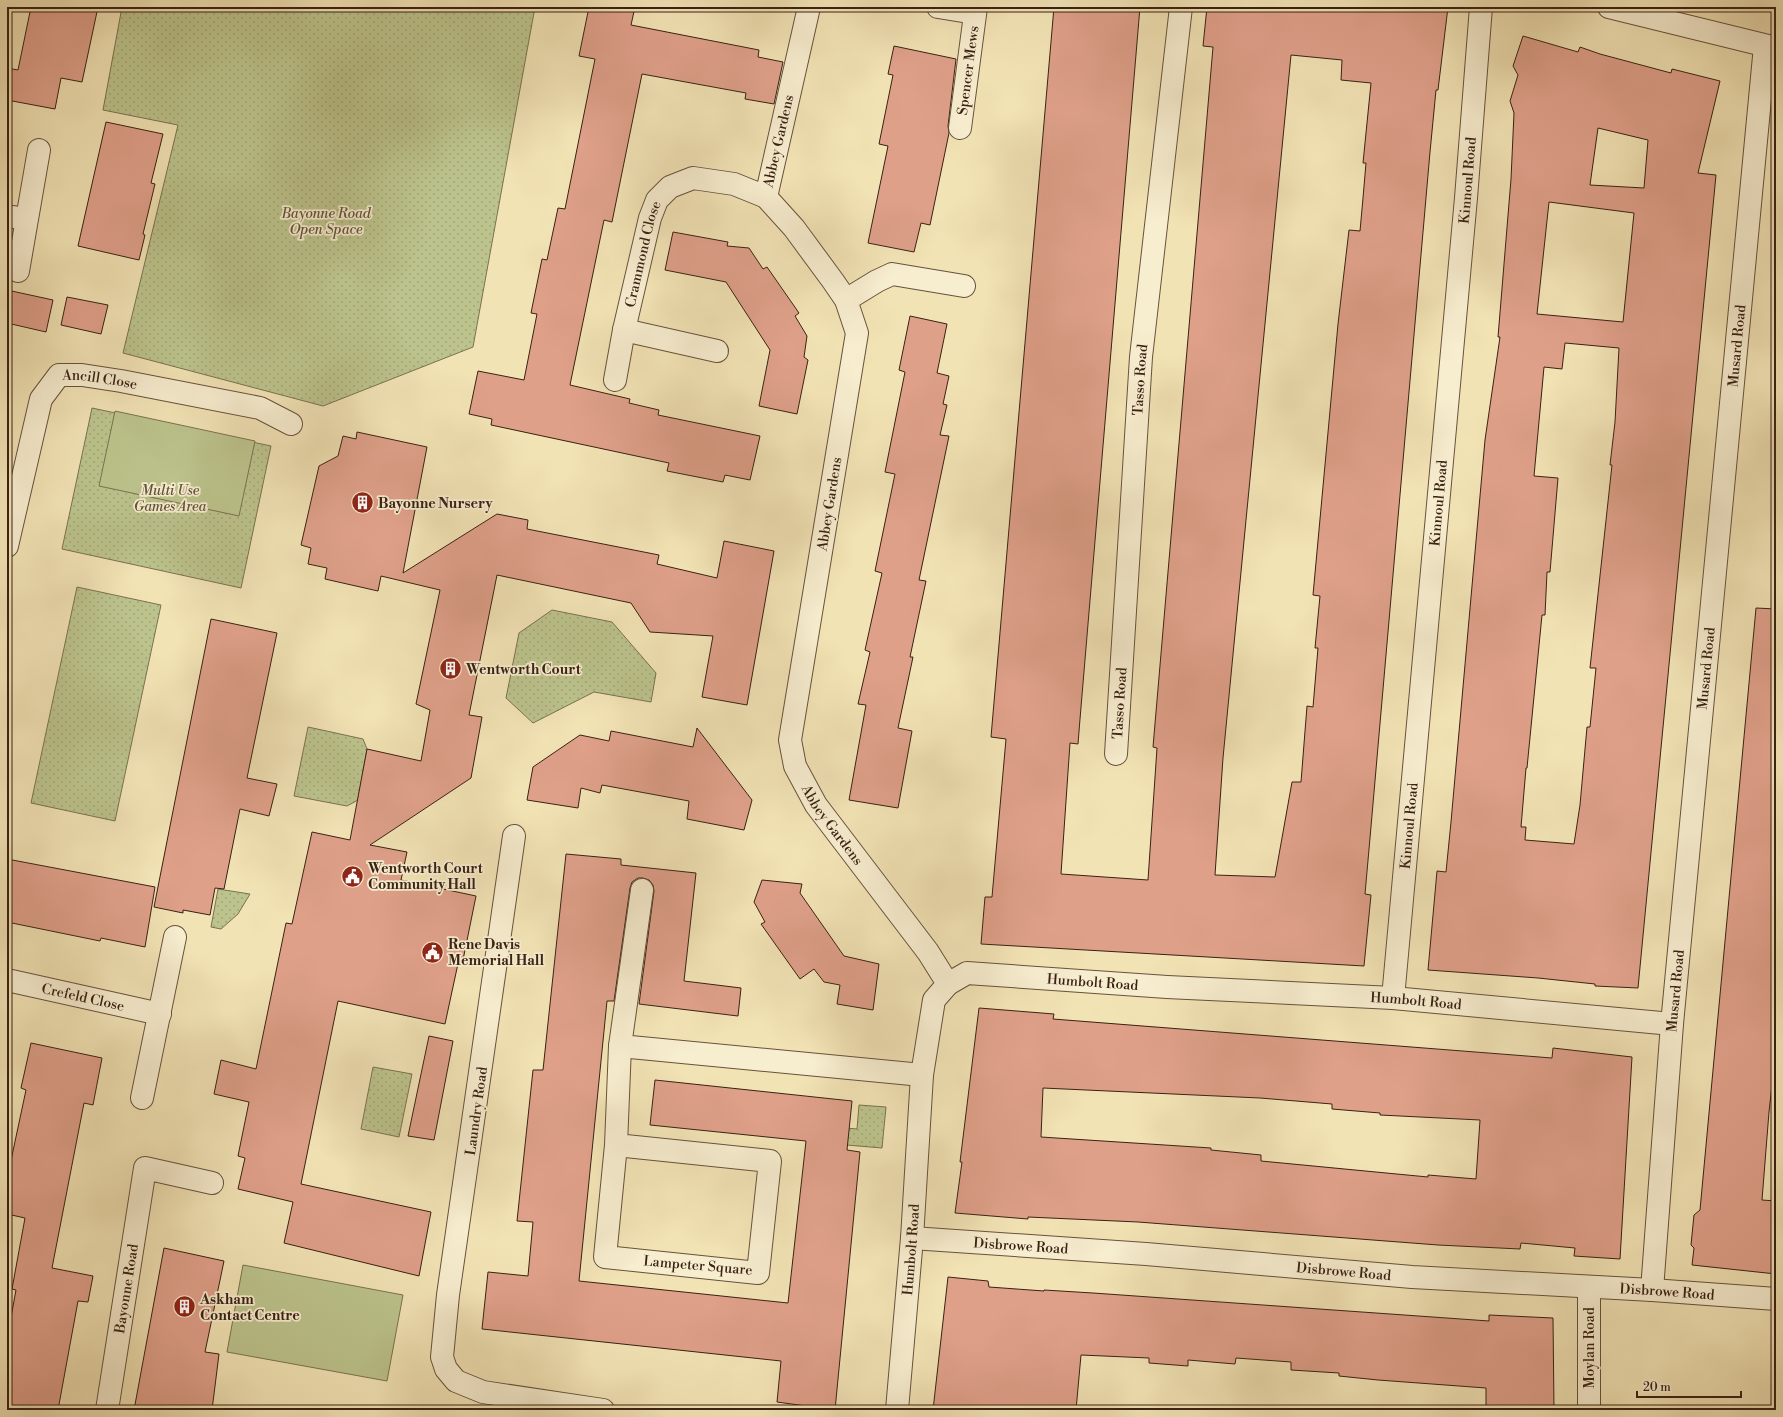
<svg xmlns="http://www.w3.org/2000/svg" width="1783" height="1417" font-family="'Libre Bodoni',serif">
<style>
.green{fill:url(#green-dots);stroke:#7a7250}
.pitch{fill:#bcc38c;stroke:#7a7250}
.building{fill:#dfa08a;stroke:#392114;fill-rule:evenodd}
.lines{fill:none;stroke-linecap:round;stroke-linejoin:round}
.minor-casing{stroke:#67523c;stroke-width:24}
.minor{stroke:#f7edcf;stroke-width:22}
.labels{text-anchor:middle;stroke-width:3.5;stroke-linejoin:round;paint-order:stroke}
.street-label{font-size:14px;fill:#392114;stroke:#f7edcf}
.park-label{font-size:14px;font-style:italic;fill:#605238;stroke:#f7edcf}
.poi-label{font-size:14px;font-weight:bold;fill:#392114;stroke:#f7edcf;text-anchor:start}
</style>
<defs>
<pattern id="green-dots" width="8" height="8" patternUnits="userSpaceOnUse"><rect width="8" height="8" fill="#bcc38c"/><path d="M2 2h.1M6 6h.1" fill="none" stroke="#a2a778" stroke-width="1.8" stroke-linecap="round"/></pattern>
</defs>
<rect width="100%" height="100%" fill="#f2e3b5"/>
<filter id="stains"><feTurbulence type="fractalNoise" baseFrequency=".005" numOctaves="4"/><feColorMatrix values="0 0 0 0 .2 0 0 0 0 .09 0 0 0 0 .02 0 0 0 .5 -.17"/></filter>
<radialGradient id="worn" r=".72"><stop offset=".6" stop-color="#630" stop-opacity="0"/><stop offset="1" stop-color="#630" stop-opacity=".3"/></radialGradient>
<path class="green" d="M 122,7 L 535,7 L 473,347 L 323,406 L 123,353 L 178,125 L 103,110 Z
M 92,408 L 271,446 L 241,588 L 62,549 Z
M 77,587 L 161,605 L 115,821 L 31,803 Z
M 552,610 L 612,622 L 656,673 L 651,702 L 594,692 L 533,723 L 506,698 L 519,633 Z
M 308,727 L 363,739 L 367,749 L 358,800 L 347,806 L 294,796 Z
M 218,889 L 250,894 L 238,914 L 221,929 L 211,927 Z
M 373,1067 L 412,1074 L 399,1137 L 361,1129 Z
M 859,1105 L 886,1107 L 882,1148 L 811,1142 L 813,1125 L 857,1129 Z"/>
<path class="pitch" d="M 115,411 L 255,441 L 239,516 L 99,486 Z
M 243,1265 L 403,1295 L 387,1381 L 227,1352 Z"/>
<path class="building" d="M 31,7 L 98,7 L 82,82 L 61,78 L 55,109 L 7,100 L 7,68 L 18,70 Z
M 589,7 L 635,7 L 631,25 L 759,50 L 758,57 L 783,62 L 774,104 L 745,99 L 746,93 L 642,74 L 612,222 L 604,220 L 570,385 L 630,399 L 629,403 L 659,410 L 658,415 L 760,436 L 750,480 L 725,475 L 723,482 L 667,471 L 669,463 L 491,425 L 492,419 L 469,414 L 478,371 L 524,380 L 537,314 L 531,313 L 542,259 L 547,260 L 558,208 L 565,209 L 595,59 L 579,56 Z
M 1054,7 L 1140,7 L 1080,719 L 1078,744 L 1070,743 L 1061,874 L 1148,880 L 1157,748 L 1153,747 L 1213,47 L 1203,46 L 1207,7 L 1448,7 L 1438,90 L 1436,90 L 1430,152 L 1370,838 L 1365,894 L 1371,895 L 1364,966 L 981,944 L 985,897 L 992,897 L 1006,739 L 991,737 ZM 1291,55 L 1342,60 L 1341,80 L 1371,83 L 1363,163 L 1366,163 L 1363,198 L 1360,231 L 1349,230 L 1338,324 L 1313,595 L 1320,596 L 1315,648 L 1318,648 L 1313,707 L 1307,706 L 1301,782 L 1292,782 L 1275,877 L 1215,875 L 1223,758 Z
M 1523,36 L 1578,52 L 1580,47 L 1600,54 L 1671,73 L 1672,69 L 1720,81 L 1698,173 L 1716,175 L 1638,988 L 1595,986 L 1595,984 L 1538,978 L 1428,970 L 1437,871 L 1446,872 L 1451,822 L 1485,440 L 1500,337 L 1498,337 L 1511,179 L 1514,113 L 1510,101 L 1518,75 L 1513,66 ZM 1598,128 L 1648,140 L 1644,188 L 1590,185 ZM 1549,202 L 1634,213 L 1623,322 L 1537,314 ZM 1565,343 L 1619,348 L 1615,422 L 1610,465 L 1612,465 L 1590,668 L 1596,668 L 1590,727 L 1587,727 L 1580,805 L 1574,844 L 1525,840 L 1526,827 L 1521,827 L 1526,768 L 1527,768 L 1542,615 L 1545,615 L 1547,572 L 1550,572 L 1558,478 L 1534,476 L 1544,367 L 1562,369 Z
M 894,46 L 956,59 L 948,126 L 949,133 L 930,225 L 921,223 L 914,252 L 868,243 L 888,146 L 879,144 L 893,75 L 888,74 Z
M 106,122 L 163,134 L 151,183 L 155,184 L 143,234 L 145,235 L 139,260 L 78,246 Z
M 673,232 L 728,242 L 727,246 L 749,248 L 763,269 L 767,267 L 799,313 L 795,316 L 807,336 L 804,357 L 808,360 L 797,414 L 759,406 L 770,350 L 726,282 L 665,270 Z
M 7,290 L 53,300 L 46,332 L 7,323 Z
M 67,297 L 108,305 L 101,334 L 61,325 Z
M 910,316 L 947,324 L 937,373 L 949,376 L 943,404 L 947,405 L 940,435 L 949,436 L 919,580 L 926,581 L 910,657 L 913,657 L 898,728 L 912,731 L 898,808 L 849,800 L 866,705 L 858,704 L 870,652 L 865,650 L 882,573 L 875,571 L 895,474 L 885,472 L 905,372 L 899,370 Z
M 357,432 L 427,447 L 403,573 L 497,514 L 528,520 L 527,529 L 659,555 L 657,564 L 717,578 L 724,541 L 774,551 L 747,705 L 702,697 L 713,636 L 650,632 L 631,603 L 497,575 L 469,715 L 482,717 L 471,778 L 370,845 L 407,852 L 401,880 L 476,896 L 463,960 L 459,959 L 445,1024 L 338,1001 L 301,1184 L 431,1212 L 419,1276 L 284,1243 L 293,1202 L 238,1189 L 245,1158 L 238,1156 L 249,1102 L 214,1094 L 221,1060 L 256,1069 L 286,923 L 292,924 L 312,832 L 350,840 L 367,749 L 421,761 L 430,710 L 416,704 L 440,590 L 381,576 L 378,591 L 325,579 L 327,568 L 308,564 L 311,548 L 301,545 L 319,466 L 338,456 L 343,436 L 356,439 Z
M 1756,608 L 1776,609 L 1776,1049 L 1769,1112 L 1762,1200 L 1776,1201 L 1776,1274 L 1692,1265 L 1694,1248 L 1691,1245 L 1694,1215 L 1700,1210 Z
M 211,619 L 277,633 L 247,778 L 277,784 L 269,816 L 240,809 L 224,889 L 215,888 L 210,915 L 183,910 L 183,913 L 154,907 Z
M 697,728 L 752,800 L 744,830 L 687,819 L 689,801 L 602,785 L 600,793 L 581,788 L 578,808 L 527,800 L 533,767 L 580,735 L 609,741 L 611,731 L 693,747 Z
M 566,854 L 621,859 L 621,865 L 696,873 L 684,981 L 741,988 L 738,1016 L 639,1004 L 654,891 L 653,885 L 649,880 L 643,878 L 638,878 L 632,882 L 630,888 L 614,1001 L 607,1001 L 579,1281 L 788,1303 L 806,1141 L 650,1125 L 655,1080 L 852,1101 L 847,1150 L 860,1152 L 835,1410 L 777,1402 L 781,1361 L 482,1329 L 488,1272 L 528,1276 L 533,1222 L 517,1221 L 533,1070 L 543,1070 Z
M 7,859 L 155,887 L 145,947 L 101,938 L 100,941 L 7,922 Z
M 762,880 L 802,884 L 800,893 L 844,956 L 879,964 L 873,1010 L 837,1004 L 840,985 L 824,982 L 814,969 L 800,979 L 761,924 L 765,922 L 754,902 Z
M 979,1008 L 1054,1014 L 1053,1019 L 1552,1058 L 1553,1048 L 1632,1057 L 1620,1259 L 1574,1256 L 1575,1248 L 1521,1243 L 1520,1249 L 1438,1245 L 1138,1222 L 1028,1217 L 1028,1219 L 955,1213 L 962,1162 L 960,1162 ZM 1043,1088 L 1260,1098 L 1332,1104 L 1332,1109 L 1380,1113 L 1380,1115 L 1480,1120 L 1476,1179 L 1428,1175 L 1428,1177 L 1261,1161 L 1261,1155 L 1211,1150 L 1211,1148 L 1041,1137 Z
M 429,1036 L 453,1041 L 434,1140 L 408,1136 Z
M 31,1043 L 102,1058 L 93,1105 L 84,1103 L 52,1268 L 93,1276 L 88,1302 L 78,1301 L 58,1410 L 7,1410 L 7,1339 L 16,1290 L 12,1289 L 25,1218 L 7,1214 L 7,1179 L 26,1090 L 21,1088 Z
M 164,1248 L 224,1261 L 205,1352 L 219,1354 L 212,1410 L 134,1410 Z
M 948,1277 L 988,1281 L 989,1287 L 1044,1291 L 1044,1290 L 1093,1293 L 1489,1321 L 1489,1315 L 1553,1318 L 1554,1410 L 1486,1410 L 1486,1388 L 1378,1380 L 1339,1376 L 1339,1373 L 1291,1370 L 1291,1362 L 1236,1358 L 1235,1364 L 1188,1360 L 1188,1366 L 1149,1363 L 1149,1358 L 1081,1355 L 1076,1410 L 933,1410 Z"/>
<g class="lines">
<defs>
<g id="minor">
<path id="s1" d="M 809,7 L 766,197 L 794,228 L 833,281 L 846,300 L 857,333 L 790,740 L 795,766 L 816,805 L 928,952 L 948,984"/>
<path d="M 938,7 L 975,13"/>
<path d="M 1609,7 L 1776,48"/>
<path id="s2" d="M 960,128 L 976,7"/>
<path d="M 7,216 L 26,219"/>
<path d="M 18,271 L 39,150"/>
<path d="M 846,300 L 877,281 L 892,274 L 964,286"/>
<path d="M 624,330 L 717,351"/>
<path id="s3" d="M 615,380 L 624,330 L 650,218 L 657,200 L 670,187 L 693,178 L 734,184 L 766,197"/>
<path id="s4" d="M 7,546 L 41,399 L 59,375 L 82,375 L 121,381 L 260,408 L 291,424"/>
<path id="s5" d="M 1116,754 L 1141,357 L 1181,7"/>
<path d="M 514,836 L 448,1295 L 442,1357 L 446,1369 L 456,1381 L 483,1392 L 603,1410"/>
<path d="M 642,890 L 620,1046 L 922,1075"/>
<path id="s6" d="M 7,980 L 160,1014"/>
<path id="s7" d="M 1393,998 L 1466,198 L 1481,7"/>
<path d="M 142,1098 L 175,937"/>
<path d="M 616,1145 L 770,1161 L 758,1273 L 605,1257 L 616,1145 L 620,1046"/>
<path id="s8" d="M 912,1238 L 1146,1254 L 1412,1277 L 1652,1290 L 1776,1299"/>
<path id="s9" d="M 1652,1290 L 1672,1024 L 1765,46"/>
<path id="s10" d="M 107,1410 L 145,1168 L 212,1183"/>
<path id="s11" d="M 897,1410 L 912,1238 L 922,1075 L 934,1000 L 948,984 L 967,973 L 1167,987 L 1393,998 L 1672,1024"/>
<path d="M 1589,1410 L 1589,1287"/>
</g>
</defs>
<use href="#minor" class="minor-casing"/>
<use href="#minor" class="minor"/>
</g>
<defs>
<symbol id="building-disc" viewBox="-11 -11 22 22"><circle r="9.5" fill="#8f2418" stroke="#f7edcf"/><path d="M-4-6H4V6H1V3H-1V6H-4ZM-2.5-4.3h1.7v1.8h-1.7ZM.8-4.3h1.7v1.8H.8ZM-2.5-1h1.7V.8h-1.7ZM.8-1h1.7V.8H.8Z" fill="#fff"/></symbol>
<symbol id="civic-disc" viewBox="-11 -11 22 22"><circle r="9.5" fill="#8f2418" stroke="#f7edcf"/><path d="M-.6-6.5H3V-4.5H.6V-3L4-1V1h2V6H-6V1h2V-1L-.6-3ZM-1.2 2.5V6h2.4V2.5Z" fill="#fff"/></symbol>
</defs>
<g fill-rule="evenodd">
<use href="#building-disc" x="350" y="490" width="25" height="25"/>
<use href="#building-disc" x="438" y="656" width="25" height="25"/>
<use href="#civic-disc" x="340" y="864" width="25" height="25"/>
<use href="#civic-disc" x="420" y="940" width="25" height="25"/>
<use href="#building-disc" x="172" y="1294" width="25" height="25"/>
</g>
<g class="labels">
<g class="street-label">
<text dy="5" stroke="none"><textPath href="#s2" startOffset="58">Spencer Mews</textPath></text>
<text transform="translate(778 141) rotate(-77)" y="5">Abbey Gardens</text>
<text dy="5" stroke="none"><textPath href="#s7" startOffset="821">Kinnoul Road</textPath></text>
<text dy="5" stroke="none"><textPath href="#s3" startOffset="129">Crammond Close</textPath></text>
<text dy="5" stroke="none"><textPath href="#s9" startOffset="948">Musard Road</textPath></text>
<text dy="5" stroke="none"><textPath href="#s5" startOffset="375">Tasso Road</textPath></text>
<text dy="5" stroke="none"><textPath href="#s4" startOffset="222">Ancill Close</textPath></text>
<text dy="5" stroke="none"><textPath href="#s7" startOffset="497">Kinnoul Road</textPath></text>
<text transform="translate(829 504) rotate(-81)" y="5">Abbey Gardens</text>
<text dy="5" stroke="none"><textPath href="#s9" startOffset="624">Musard Road</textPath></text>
<text dy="5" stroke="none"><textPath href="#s5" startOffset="51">Tasso Road</textPath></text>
<text dy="5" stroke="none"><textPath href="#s1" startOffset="869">Abbey Gardens</textPath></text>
<text dy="5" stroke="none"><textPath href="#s7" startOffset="173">Kinnoul Road</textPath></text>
<text dy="5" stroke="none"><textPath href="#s11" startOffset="581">Humbolt Road</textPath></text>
<text dy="5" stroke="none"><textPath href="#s9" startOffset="300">Musard Road</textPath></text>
<text dy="5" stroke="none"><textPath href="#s6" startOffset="78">Crefeld Close</textPath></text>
<text dy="5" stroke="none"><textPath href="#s11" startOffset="905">Humbolt Road</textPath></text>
<text transform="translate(476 1111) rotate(-82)" y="5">Laundry Road</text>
<text dy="5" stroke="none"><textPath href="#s8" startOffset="109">Disbrowe Road</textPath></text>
<text dy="5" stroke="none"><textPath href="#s11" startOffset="161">Humbolt Road</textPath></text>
<text transform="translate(698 1265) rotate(5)" y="5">Lampeter Square</text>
<text dy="5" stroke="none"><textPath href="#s8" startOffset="433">Disbrowe Road</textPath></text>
<text dy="5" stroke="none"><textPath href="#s10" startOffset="123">Bayonne Road</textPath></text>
<text dy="5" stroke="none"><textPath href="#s8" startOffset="757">Disbrowe Road</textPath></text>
<text transform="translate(1589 1348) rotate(-90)" y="5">Moylan Road</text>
</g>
<g class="park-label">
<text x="326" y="218">Bayonne Road<tspan x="326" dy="16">Open Space</tspan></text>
<text x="170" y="495">Multi Use<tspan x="170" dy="16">Games Area</tspan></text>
</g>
<g class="poi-label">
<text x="378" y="508">Bayonne Nursery</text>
<text x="466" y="674">Wentworth Court</text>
<text x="368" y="873">Wentworth Court<tspan x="368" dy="16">Community Hall</tspan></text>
<text x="448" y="949">Rene Davis<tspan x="448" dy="16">Memorial Hall</tspan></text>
<text x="200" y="1304">Askham<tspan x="200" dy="16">Contact Centre</tspan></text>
</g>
</g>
<rect width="1783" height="1417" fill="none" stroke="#f2e3b5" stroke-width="24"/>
<rect x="8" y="8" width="1767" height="1401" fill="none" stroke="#392114" stroke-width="2"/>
<rect x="12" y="12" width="1759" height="1393" fill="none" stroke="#392114"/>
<path d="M1637 1391v6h104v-6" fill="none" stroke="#392114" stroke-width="2"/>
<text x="1643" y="1391" font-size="12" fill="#392114" stroke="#f7edcf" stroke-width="3" paint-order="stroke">20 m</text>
<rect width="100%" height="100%" filter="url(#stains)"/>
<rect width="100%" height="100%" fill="url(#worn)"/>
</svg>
